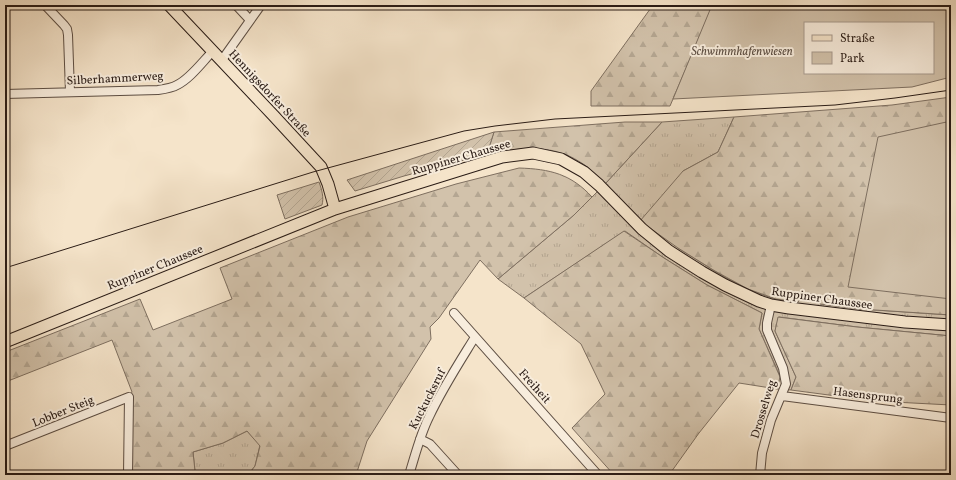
<svg xmlns="http://www.w3.org/2000/svg" width="956" height="480" font-family="Vollkorn,serif">
<style>
.grass{fill:url(#grass-tufts);stroke:#7e6f60}
.forest{fill:url(#forest-firs);stroke:#7e6f60}
.park{fill:#d2c2ab;stroke:#7e6f60;fill-rule:evenodd}
.garden{fill:url(#garden-furrows);stroke:#7e6f60}
.lines{fill:none;stroke-linecap:round;stroke-linejoin:round}
.minor-casing{stroke:#5d4e43;stroke-width:10}
.major-casing{stroke:#2a1c16;stroke-width:13}
.minor{stroke:#f8eddd;stroke-width:8}
.major{stroke:#f5e4ca;stroke-width:11}
.tram{stroke:#2a1c16;stroke-width:1}
.labels{text-anchor:middle;stroke-width:4;stroke-linejoin:round;paint-order:stroke}
.park-label{font-size:12px;font-style:italic;fill:#5c4e43;stroke:#f8eddd}
.street-label{font-size:12px;fill:#2a1c16;stroke:#f8eddd}
</style>
<defs>
<pattern id="grass-tufts" width="24" height="20" patternUnits="userSpaceOnUse"><rect width="24" height="20" fill="#d2c2ab"/><path d="M3 7l-1-3M5 7V3M7 7l1-3M15 17l-1-3M17 17v-4M19 17l1-3" fill="none" stroke="#b4a692"/></pattern>
<pattern id="forest-firs" width="22" height="20" patternUnits="userSpaceOnUse"><rect width="22" height="20" fill="#d2c2ab"/><path d="M5 1l3.5 6h-7zM16 11l3.5 6h-7z" fill="#b4a692"/></pattern>
<pattern id="garden-furrows" width="10" height="10" patternUnits="userSpaceOnUse"><rect width="10" height="10" fill="#d2c2ab"/><path d="M-1 1l2-2M0 10L10 0M9 11l2-2" fill="none" stroke="#b4a692"/></pattern>
</defs>
<rect width="100%" height="100%" fill="#f5e4ca"/>
<filter id="stains"><feTurbulence type="fractalNoise" baseFrequency=".005" numOctaves="4"/><feColorMatrix values="0 0 0 0 .2 0 0 0 0 .09 0 0 0 0 .02 0 0 0 .5 -.17"/></filter>
<radialGradient id="worn" r=".72"><stop offset=".6" stop-color="#630" stop-opacity="0"/><stop offset="1" stop-color="#630" stop-opacity=".3"/></radialGradient>
<path class="grass" d="M 734,117 L 718,152 L 683,171 L 678,248 C 709,267 741,290 776,299 C 783,301 791,301 798,302 L 805,293 L 818,294 L 821,304 L 860,309 L 951,315 L 951,336 L 857,327 L 779,317 L 775,331 L 796,377 L 791,390 L 777,389 L 780,376 L 759,329 L 762,313 L 707,285 L 664,258 L 625,231 L 524,298 L 498,279 L 574,215 L 605,184 L 662,122 Z
M 247,431 L 260,445 L 255,466 L 248,475 L 198,475 L 195,472 L 193,452 L 223,443 Z"/>
<path class="forest" d="M 653,5 L 713,5 L 670,106 L 591,106 L 591,91 Z
M 951,97 L 951,315 L 860,309 L 820,304 L 818,295 L 805,293 L 798,302 L 776,299 L 748,289 L 715,271 L 678,248 L 640,221 L 683,171 L 718,152 L 734,117 L 892,105 Z
M 625,122 L 662,122 L 605,184 C 597,177 589,167 580,162 C 551,143 519,148 487,154 L 494,132 Z
M 519,168 C 550,169 571,174 592,197 L 574,215 L 498,279 L 480,260 L 439,318 L 430,327 L 431,339 L 367,441 L 356,475 L 248,475 L 255,466 L 260,446 L 247,431 L 223,443 L 193,452 L 195,471 L 198,475 L 128,475 L 129,397 L 132,392 L 112,340 L 8,381 L 8,351 L 140,299 L 153,330 L 232,299 L 220,268 L 348,217 L 456,184 Z
M 624,231 L 664,258 L 707,285 L 762,313 L 759,329 L 780,377 L 777,389 L 739,383 L 699,433 L 669,475 L 614,475 L 572,428 L 605,394 L 581,344 L 524,298 Z
M 778,317 L 857,327 L 951,336 L 951,405 L 874,401 L 791,390 L 796,377 L 775,331 Z"/>
<path class="park" d="M 712,5 L 951,5 L 951,77 L 912,87 L 673,99 ZM 805,23 L 933,23 L 933,73 L 805,73 Z
M 951,121 L 951,299 L 848,287 L 878,137 Z"/>
<path class="garden" d="M 494,132 L 487,154 L 404,176 L 355,191 L 347,180 Z
M 319,182 C 322,190 324,198 322,205 L 285,219 L 277,195 Z"/>
<g class="lines">
<defs>
<path id="minor" d="M 45,5 L 64,25 L 67,29 L 68,35 L 70,92
M 236,5 L 250,20
M 222,60 L 261,5
M 5,94 L 158,90 C 165,89 172,88 177,85 C 190,79 203,61 213,51
M 454,313 L 598,475
M 782,396 L 951,418
M 420,439 L 430,444 L 458,475
M 5,446 L 129,397 L 128,475
M 409,475 C 415,456 420,435 429,417 C 442,389 459,363 475,337
M 760,475 L 762,453 L 771,420 L 786,384 L 783,368 L 767,330 L 767,323 L 771,305"/>
<path id="major" d="M 169,5 L 273,115 L 321,167 L 328,184 L 335,209
M 5,342 L 335,209 L 502,157 L 533,153 L 561,159 L 584,172 L 599,185 L 642,229 L 669,251 L 702,272 L 725,285 L 759,301 L 771,305 L 789,308 L 905,322 L 951,325"/>
</defs>
<use href="#minor" class="minor-casing"/>
<use href="#major" class="major-casing"/>
<use href="#minor" class="minor"/>
<use href="#major" class="major"/>
<path class="tram" d="M 5,268 L 313,172 L 464,131 L 495,126 L 555,119 L 835,105 L 895,98 L 951,90"/>
</g>
<g class="labels">
<g class="park-label">
<text x="742" y="55">Schwimmhafenwiesen</text>
</g>
<g class="street-label">
<text transform="translate(115 78) rotate(-3)" y="4">Silberhammerweg</text>
<text transform="translate(270 93) rotate(47)" y="4">Hennigsdorfer Straße</text>
<text transform="translate(461 157) rotate(-16)" y="4">Ruppiner Chaussee</text>
<text transform="translate(155 267) rotate(-22)" y="4">Ruppiner Chaussee</text>
<text transform="translate(822 298) rotate(8)" y="4">Ruppiner Chaussee</text>
<text transform="translate(535 386) rotate(48)" y="4">Freiheit</text>
<text transform="translate(868 395) rotate(7)" y="4">Hasensprung</text>
<text transform="translate(427 399) rotate(-63)" y="4">Kuckucksruf</text>
<text transform="translate(763 409) rotate(-73)" y="4">Drosselweg</text>
<text transform="translate(63 411) rotate(-22)" y="4">Lobber Steig</text>
</g>
</g>
<rect width="956" height="480" fill="none" stroke="#f5e4ca" stroke-width="20"/>
<rect x="6" y="6" width="944" height="468" fill="none" stroke="#2a1c16" stroke-width="2"/>
<rect x="10" y="10" width="936" height="460" fill="none" stroke="#2a1c16"/>
<rect x="804" y="22" width="130" height="52" fill="#f8eddd" stroke="#a6998d"/>
<rect x="812" y="35" width="20" height="6" fill="#f5e4ca" stroke="#a6998d"/>
<text x="840" y="42" font-size="12" fill="#2a1c16">Straße</text>
<rect x="812" y="52" width="20" height="12" fill="#d2c2ab" stroke="#a6998d"/>
<text x="840" y="62" font-size="12" fill="#2a1c16">Park</text>
<rect width="100%" height="100%" filter="url(#stains)"/>
<rect width="100%" height="100%" fill="url(#worn)"/>
</svg>
